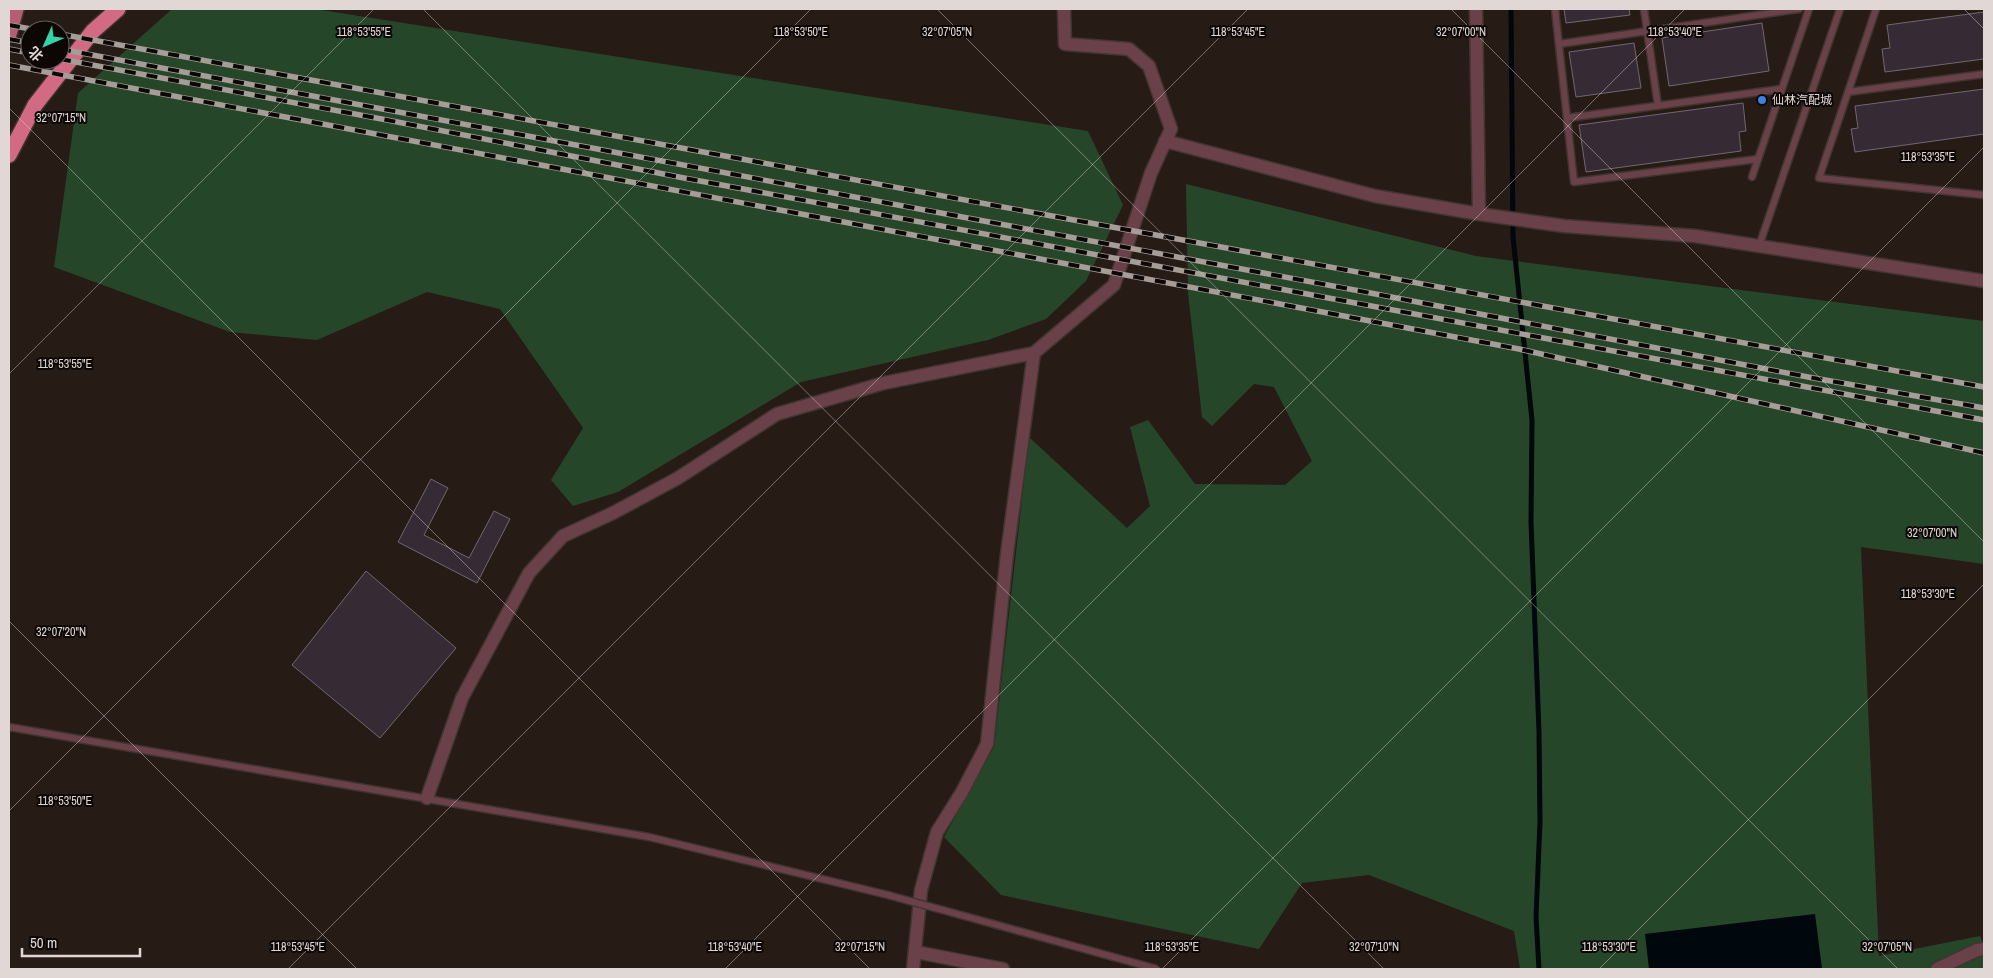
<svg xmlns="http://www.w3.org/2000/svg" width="1993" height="978" font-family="'Archivo Narrow','Noto Sans SC',sans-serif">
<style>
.green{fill:#26462a}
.water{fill:#00070d}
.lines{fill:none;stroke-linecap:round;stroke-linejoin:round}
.stream{stroke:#00070d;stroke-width:5}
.building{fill:#362b34;stroke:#726670}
.lane-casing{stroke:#413531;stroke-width:9}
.street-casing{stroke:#413531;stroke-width:15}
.primary-casing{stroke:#413531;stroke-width:18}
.highway-casing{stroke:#413531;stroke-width:18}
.lane{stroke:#6a4049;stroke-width:6}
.street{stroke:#6a4049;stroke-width:12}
.primary{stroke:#b55e73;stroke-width:15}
.highway{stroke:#d36a84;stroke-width:15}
.rail-casing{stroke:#a69c98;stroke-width:5.5}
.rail{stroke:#0c0705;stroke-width:4;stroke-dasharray:11;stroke-linecap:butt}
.lane-bridge-casing{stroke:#413531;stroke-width:9;stroke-linecap:butt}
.lane-bridge{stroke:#6a4049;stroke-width:6}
.ticks{fill:none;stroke:#e1d8d5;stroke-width:1;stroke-opacity:0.45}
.shop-dot{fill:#3f7fe0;stroke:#0c0705;stroke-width:2}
.labels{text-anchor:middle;stroke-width:4;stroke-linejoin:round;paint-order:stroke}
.poi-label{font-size:12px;fill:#e1d8d5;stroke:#0c0705;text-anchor:start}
.ticks-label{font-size:12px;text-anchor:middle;fill:#e1d8d5;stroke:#0c0705;stroke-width:4;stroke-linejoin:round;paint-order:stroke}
</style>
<rect width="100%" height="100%" fill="#271b16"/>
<path class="green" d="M 172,9 L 315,9 L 1088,131 L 1123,205 L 1086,281 L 1046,319 L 988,340 L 801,382 L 618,492 L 573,506 L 551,480 L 583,428 L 500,309 L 427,292 L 317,340 L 230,332 L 54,267 L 78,93 Z
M 1186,184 L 1476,256 L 1984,321 L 1984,564 L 1861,547 L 1879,956 L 1980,936 L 1984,945 L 1984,969 L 1520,969 L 1514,931 L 1369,875 L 1302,883 L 1259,949 L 1001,895 L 944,837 L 994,747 L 1029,437 L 1127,528 L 1150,506 L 1130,427 L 1148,420 L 1195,484 L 1285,485 L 1312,461 L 1274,387 L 1254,384 L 1212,426 L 1202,417 L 1188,293 Z"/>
<path class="water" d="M 1815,914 L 1822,969 L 1649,969 L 1645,934 Z"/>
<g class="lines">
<path class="stream" d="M 1511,9 L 1513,237 L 1532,420 L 1531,522 L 1539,732 L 1540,822 L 1536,917 L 1539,969"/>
</g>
<path class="building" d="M 1564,9 L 1629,9 L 1630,15 L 1566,23 Z
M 1984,12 L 1984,59 L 1885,72 L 1882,49 L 1890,48 L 1887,25 Z
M 1762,23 L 1769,71 L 1669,86 L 1662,38 Z
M 1634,43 L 1641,88 L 1576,97 L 1569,52 Z
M 1984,89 L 1984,134 L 1855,152 L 1851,129 L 1858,128 L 1855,106 Z
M 1743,103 L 1746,131 L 1739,132 L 1741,151 L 1586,172 L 1579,125 Z
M 431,479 L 448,488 L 424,535 L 469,558 L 494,511 L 510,519 L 477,583 L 398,542 Z
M 366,571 L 456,648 L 380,738 L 292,665 Z"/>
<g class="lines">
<defs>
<path id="lane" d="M 1555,9 L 1574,182 L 1758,159
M 1644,9 L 1658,106
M 1876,9 L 1819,178 L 1984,195
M 1559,44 L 1799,9
M 1848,92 L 1984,74
M 1567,118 L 1781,89
M 1752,177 L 1809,9
M 1759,246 L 1840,9
M 9,727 L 649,837 L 888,895"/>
<path id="street" d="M 1476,9 L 1479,214
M 1165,141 L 1375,196 L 1479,214 L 1564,226 L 1695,236 L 1984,281
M 427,798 L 462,698 L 529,573 L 563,536 L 613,513 L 678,478 L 777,414 L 884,383 L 1034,353 L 1114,285 L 1151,173 L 1171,129 L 1149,66 L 1129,49 L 1065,44 L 1064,9
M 916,952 L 1003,969
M 913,969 L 921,890 L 937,832 L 962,792 L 987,744 L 1007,554 L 1034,353
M 1937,969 L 1977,950 L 1984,949"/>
<path id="primary" d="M 9,34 L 16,9"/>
<path id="highway" d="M 9,155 L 35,105 L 93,31 L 118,9"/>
</defs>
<use href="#lane" class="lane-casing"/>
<use href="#street" class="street-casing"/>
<use href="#primary" class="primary-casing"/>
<use href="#highway" class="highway-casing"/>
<use href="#lane" class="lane"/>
<use href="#street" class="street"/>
<use href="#primary" class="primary"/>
<use href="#highway" class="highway"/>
<defs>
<path id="rail" d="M 9,25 L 36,30
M 60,34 L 1984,387
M 9,39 L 30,43
M 9,49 L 30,53
M 60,49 L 1360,291 L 1808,377 L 1984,408
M 60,59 L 387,120 L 684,178 L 1984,420
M 9,65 L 1519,349 L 1984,453"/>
</defs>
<use href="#rail" class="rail-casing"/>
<use href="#rail" class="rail"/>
<defs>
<path id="lane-bridge" d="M 888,895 L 1157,969"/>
</defs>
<use href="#lane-bridge" class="lane-bridge-casing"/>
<use href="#lane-bridge" class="lane-bridge"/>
</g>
<path class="ticks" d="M 423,9 L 1384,969M 937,9 L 1898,969M 1451,9 L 1984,542M 1964,9 L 1984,29M 9,108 L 870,969M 9,374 L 374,9M 9,621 L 357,969M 9,811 L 811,9M 288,969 L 1248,9M 725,969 L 1685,9M 1162,969 L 1984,147M 1599,969 L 1984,584"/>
<circle class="shop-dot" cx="1762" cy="100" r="5"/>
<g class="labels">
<g class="poi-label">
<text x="1772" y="104">仙林汽配城</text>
</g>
</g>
<g class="ticks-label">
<text x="364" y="36">118°53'55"E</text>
<text x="801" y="36">118°53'50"E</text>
<text x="947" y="36">32°07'05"N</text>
<text x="1238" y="36">118°53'45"E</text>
<text x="1461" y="36">32°07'00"N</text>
<text x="1675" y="36">118°53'40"E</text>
<text x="61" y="122">32°07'15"N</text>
<text x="1928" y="161">118°53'35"E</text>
<text x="65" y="368">118°53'55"E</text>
<text x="1932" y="537">32°07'00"N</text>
<text x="1928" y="598">118°53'30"E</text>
<text x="61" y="636">32°07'20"N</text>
<text x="65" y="805">118°53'50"E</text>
<text x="298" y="951">118°53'45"E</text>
<text x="1609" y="951">118°53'30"E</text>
<text x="735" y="951">118°53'40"E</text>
<text x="860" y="951">32°07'15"N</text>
<text x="1172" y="951">118°53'35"E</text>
<text x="1374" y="951">32°07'10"N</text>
<text x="1887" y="951">32°07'05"N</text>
</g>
<rect width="1993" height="978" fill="none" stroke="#e1d8d5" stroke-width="20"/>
<g transform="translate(45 45) rotate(225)"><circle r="24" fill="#0c0705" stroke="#615b58"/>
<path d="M0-4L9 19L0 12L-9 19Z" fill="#34d4a8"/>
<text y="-8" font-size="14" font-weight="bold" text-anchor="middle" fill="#e1d8d5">北</text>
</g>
<path d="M22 948v8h118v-8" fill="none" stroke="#e1d8d5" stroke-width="2.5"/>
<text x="30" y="948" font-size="15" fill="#e1d8d5" stroke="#0c0705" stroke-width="4" paint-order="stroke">50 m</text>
</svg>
